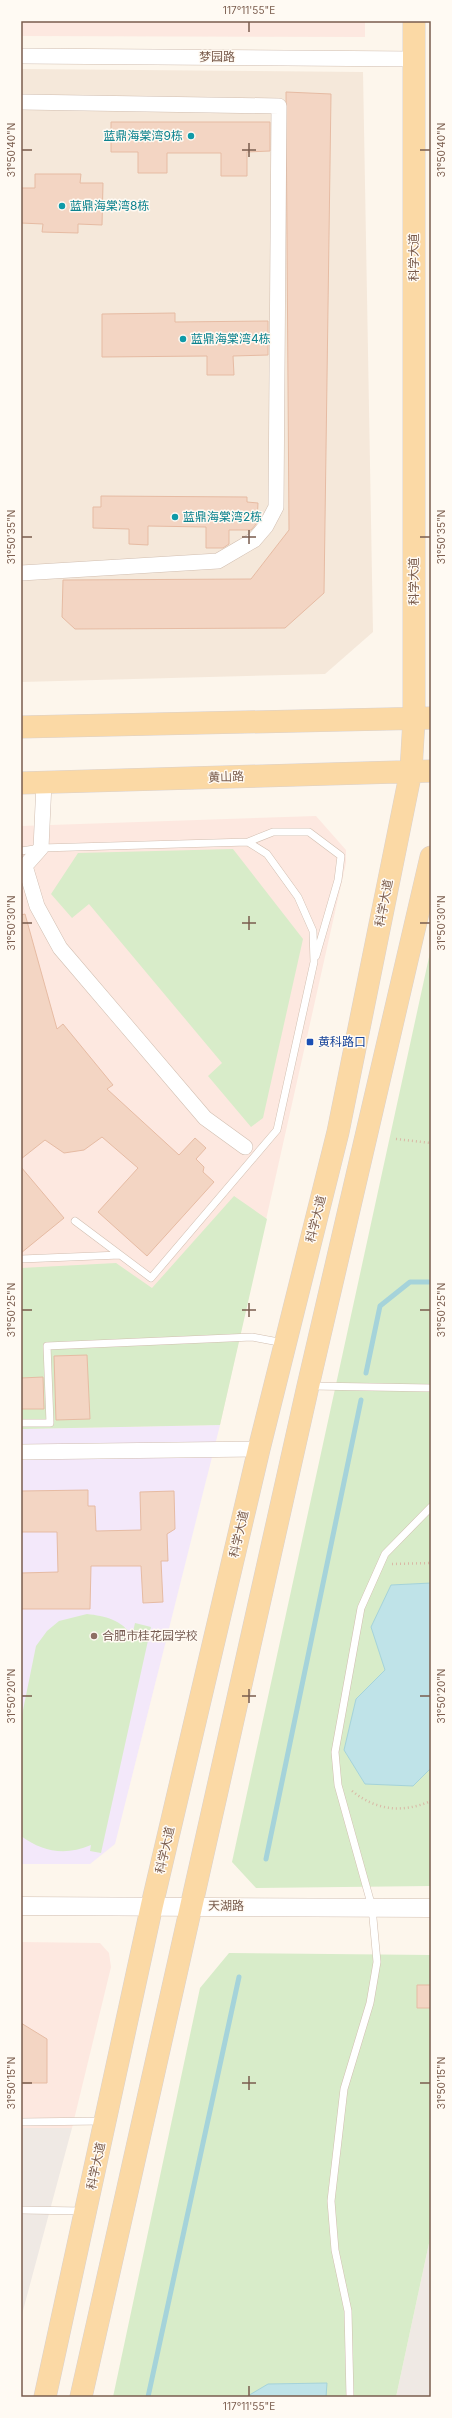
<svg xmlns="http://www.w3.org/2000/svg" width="452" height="2418" font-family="Inter,'Noto Sans SC',sans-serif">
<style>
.residential{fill:#f5e8da}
.commercial{fill:#fde8e0}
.industrial{fill:#efe9e4}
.education{fill:#f3e8fa}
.green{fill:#d8ecc9}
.water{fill:#bfe3e8;stroke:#a5d3da}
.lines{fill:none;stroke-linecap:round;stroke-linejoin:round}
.stream{stroke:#a5d3da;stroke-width:5}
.building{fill:#f3d5c3;stroke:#e6bba3}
.service-casing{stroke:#d1beb0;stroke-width:8}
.minor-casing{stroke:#d1beb0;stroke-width:16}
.tertiary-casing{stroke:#d1beb0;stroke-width:19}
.primary-casing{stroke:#dad1cd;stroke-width:23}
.path{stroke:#d9b8a5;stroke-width:2.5;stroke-dasharray:1 3;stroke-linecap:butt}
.service{stroke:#fff;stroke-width:7}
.minor{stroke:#fff;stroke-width:15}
.tertiary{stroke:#fff;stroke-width:18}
.primary{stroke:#fbd9a5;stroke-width:22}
.ticks{fill:none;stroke:#7a5c4d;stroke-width:1.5}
.culture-dot{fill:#0f9aa8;stroke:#fffaf3;stroke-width:1.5}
.transit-dot{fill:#1a4fb4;stroke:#fffaf3;stroke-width:1.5}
.education-dot{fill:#8d6e63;stroke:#fffaf3;stroke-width:1.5}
.labels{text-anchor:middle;stroke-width:3;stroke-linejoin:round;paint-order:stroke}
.street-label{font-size:12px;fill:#7a5c4d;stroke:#fffaf3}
.culture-label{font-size:12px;fill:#0d838f;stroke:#fffaf3;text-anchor:start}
.transit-label{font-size:12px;fill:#164399;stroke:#fffaf3;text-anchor:start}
.education-label{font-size:12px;fill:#785e54;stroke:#fffaf3;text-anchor:start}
.neatline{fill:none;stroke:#7a5c4d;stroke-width:1.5}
.ticks-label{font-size:10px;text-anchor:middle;fill:#7a5c4d}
</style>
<rect width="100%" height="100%" fill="#fdf6ec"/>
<path class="residential" d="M 21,69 L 363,72 L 373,632 L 325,674 L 21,682 Z"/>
<path class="commercial" d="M 21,21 L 365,21 L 365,37 L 21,36 Z
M 316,816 L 346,850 L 346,863 L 220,1425 L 21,1429 L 21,826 Z
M 21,1942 L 100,1943 L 109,1953 L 111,1967 L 72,2128 L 21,2128 Z"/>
<path class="industrial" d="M 21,2128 L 72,2128 L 21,2318 Z
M 431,2234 L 431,2397 L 396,2397 Z"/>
<path class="education" d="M 220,1425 L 115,1844 L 90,1864 L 21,1864 L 21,1429 Z"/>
<path class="green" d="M 233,849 L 303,939 L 263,1118 L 251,1127 L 208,1076 L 222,1063 L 89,904 L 72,918 L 51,894 L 78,853 Z
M 431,948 L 431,1886 L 256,1888 L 232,1862 Z
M 234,1196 L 267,1219 L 220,1425 L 21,1429 L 21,1268 L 116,1263 L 152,1288 Z
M 87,1614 C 105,1616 122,1620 132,1636 L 135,1623 L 151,1627 L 101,1853 L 90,1851 L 91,1845 C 65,1856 43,1852 21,1836 L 21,1720 L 36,1646 L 47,1631 L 59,1621 Z
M 229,1953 L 431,1955 L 431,2234 L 396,2397 L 113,2397 L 200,1988 Z"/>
<path class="water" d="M 431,1583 L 431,1768 L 413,1786 L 365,1784 L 344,1750 L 356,1699 L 385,1670 L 371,1627 L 391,1585 Z
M 327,2383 L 326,2397 L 246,2397 L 268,2384 Z"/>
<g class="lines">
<path class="stream" d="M 366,1373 L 380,1306 L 410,1282 L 431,1282
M 266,1859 L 361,1400
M 148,2397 L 239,1977"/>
</g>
<path class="building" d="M 286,92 L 331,94 L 324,593 L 285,628 L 75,629 L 62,617 L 63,580 L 251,579 L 289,530 Z
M 111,122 L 270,122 L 270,151 L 247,152 L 247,176 L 221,176 L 221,153 L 167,153 L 167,173 L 138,173 L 138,152 L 111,152 Z
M 35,174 L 81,174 L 80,183 L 103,183 L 102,225 L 78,224 L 78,233 L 42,232 L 43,224 L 21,223 L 21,188 L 35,188 Z
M 175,313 L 175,322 L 268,321 L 268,355 L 233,356 L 234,375 L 207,375 L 207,356 L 102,357 L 102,314 Z
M 101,496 L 247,497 L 247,502 L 258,503 L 257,523 L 251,530 L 229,530 L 229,544 L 223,548 L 206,548 L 206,527 L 148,526 L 148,545 L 129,544 L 129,529 L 93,528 L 93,507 L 101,507 Z
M 25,914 L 57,1029 L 63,1024 L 113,1085 L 107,1089 L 179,1155 L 195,1138 L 206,1148 L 196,1159 L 204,1167 L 203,1172 L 214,1182 L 147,1256 L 98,1212 L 138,1168 L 102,1137 L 84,1150 L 64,1153 L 45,1140 L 21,1159 L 21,915 Z
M 21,1167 L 64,1218 L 21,1253 Z
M 87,1355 L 90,1419 L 56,1420 L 54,1356 Z
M 43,1377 L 44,1409 L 21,1409 L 21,1378 Z
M 88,1490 L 88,1506 L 95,1506 L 96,1531 L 141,1530 L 140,1492 L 174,1491 L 175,1529 L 167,1534 L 168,1561 L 161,1561 L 163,1602 L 143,1603 L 141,1566 L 91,1566 L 90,1609 L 21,1609 L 21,1573 L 58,1572 L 57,1532 L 21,1532 L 21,1491 Z
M 417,1985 L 431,1985 L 431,2008 L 417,2008 Z
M 21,2023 L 47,2039 L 47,2083 L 21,2083 Z"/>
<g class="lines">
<defs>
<path id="service" d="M 248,842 L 273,832 L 309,832 L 341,856 L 338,880 L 316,956
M 21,851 L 41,848 L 248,842 L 267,854 L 298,897 L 313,931 L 314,962 L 277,1130 L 151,1278 L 75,1221
M 21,1259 L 120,1255
M 311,1386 L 431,1388
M 21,1423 L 50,1423 L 47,1346 L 252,1337 L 284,1343
M 21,2122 L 103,2121
M 21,2210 L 84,2211
M 350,2397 L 348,2311 L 335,2250 L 331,2201 L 344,2089 L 370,2003 L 377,1962 L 372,1907 L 338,1785 L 335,1752 L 361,1608 L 385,1554 L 431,1507"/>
<path id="minor" d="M 21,56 L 414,59
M 21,102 L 279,106 L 276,507 L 266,526 L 254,540 L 218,561 L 21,573
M 44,783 L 41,848 L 25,866 L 37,906 L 60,948 L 205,1118 L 245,1147
M 21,1452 L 259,1449"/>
<path id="tertiary" d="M 21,1906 L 431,1908"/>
<path id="primary" d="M 21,727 L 431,718
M 21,783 L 431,771
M 45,2397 L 152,1905 L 259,1449 L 338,1132 L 411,771 L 414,719 L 414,21
M 81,2397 L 308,1386 L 431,857"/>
</defs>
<use href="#service" class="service-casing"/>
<use href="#minor" class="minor-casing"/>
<use href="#tertiary" class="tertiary-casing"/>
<use href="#primary" class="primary-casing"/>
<path class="path" d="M 396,1139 L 431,1143
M 392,1564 L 431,1563
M 352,1791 C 377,1811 403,1813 431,1801"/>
<use href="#service" class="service"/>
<use href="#minor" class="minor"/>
<use href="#tertiary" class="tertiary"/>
<use href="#primary" class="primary"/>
</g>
<path class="ticks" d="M 249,22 L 249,32M 249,143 L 249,157M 22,150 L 32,150M 242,150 L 256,150M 420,150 L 430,150M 249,530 L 249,544M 22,537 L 32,537M 242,537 L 256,537M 420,537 L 430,537M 249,916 L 249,930M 22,923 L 32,923M 242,923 L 256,923M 420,923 L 430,923M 249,1303 L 249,1317M 22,1310 L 32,1310M 242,1310 L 256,1310M 420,1310 L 430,1310M 249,1689 L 249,1703M 22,1696 L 32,1696M 242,1696 L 256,1696M 420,1696 L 430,1696M 249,2076 L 249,2090M 22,2083 L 32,2083M 242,2083 L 256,2083M 420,2083 L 430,2083M 249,2386 L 249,2396"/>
<g class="culture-dot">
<circle cx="191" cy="136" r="4"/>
<circle cx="62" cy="206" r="4"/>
<circle cx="183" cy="339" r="4"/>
<circle cx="175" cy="517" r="4"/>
</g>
<rect class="transit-dot" x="306" y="1038" width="8" height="8" rx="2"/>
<circle class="education-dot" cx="94" cy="1636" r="4"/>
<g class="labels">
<g class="street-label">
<text x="217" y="61">梦园路</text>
<text transform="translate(414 257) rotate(-90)" y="4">科学大道</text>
<text transform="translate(414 581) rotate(-90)" y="4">科学大道</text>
<text transform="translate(226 777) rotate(-2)" y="4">黄山路</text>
<text transform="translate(384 903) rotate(-79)" y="4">科学大道</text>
<text transform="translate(316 1219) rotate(-76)" y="4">科学大道</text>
<text transform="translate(239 1534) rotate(-77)" y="4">科学大道</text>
<text transform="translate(165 1850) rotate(-77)" y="4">科学大道</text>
<text x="226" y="1910">天湖路</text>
<text transform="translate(96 2166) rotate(-78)" y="4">科学大道</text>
</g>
<g class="culture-label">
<text x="183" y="140" text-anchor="end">蓝鼎海棠湾9栋</text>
<text x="70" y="210">蓝鼎海棠湾8栋</text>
<text x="191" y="343">蓝鼎海棠湾4栋</text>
<text x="183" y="521">蓝鼎海棠湾2栋</text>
</g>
<g class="transit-label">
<text x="318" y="1046">黄科路口</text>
</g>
<g class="education-label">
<text x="102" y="1640">合肥市桂花园学校</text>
</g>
</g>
<rect width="452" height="2418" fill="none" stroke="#fffaf3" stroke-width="44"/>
<rect x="22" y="22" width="408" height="2374" class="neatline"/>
<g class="ticks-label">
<text x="249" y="14">117°11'55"E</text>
<text transform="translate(11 150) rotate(-90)" y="4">31°50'40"N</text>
<text transform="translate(441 150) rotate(-90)" y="4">31°50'40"N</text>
<text transform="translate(11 537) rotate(-90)" y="4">31°50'35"N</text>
<text transform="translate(441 537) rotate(-90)" y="4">31°50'35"N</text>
<text transform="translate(11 923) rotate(-90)" y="4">31°50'30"N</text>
<text transform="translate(441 923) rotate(-90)" y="4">31°50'30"N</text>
<text transform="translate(11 1310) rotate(-90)" y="4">31°50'25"N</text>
<text transform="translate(441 1310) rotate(-90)" y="4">31°50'25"N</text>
<text transform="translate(11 1696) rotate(-90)" y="4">31°50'20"N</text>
<text transform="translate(441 1696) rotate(-90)" y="4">31°50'20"N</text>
<text transform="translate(11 2083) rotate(-90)" y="4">31°50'15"N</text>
<text transform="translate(441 2083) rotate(-90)" y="4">31°50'15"N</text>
<text x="249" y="2410">117°11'55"E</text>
</g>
</svg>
